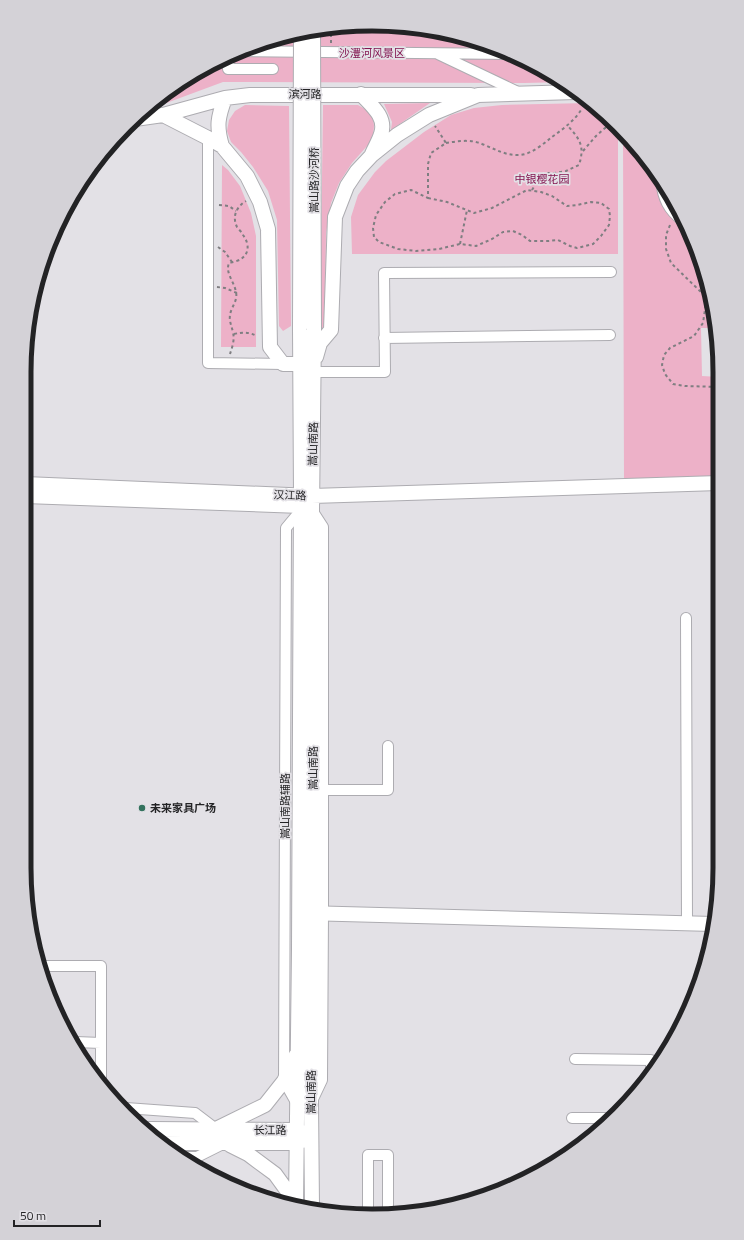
<svg xmlns="http://www.w3.org/2000/svg" width="744" height="1240" font-family="'Titillium Web','Noto Sans SC',sans-serif">
<style>
.green{fill:#edb1c8}
.lines{fill:none;stroke-linecap:round;stroke-linejoin:round}
.street-casing{stroke:#adacb1;stroke-width:12}
.secondary-casing{stroke:#adacb1;stroke-width:16}
.path{stroke:#7f7e81;stroke-width:2;stroke-dasharray:3 3;stroke-linecap:butt}
.street{stroke:#fff;stroke-width:10}
.secondary{stroke:#fff;stroke-width:14}
.secondary-bridge-casing{stroke:#adacb1;stroke-width:16;stroke-linecap:butt}
.secondary-bridge{stroke:#fff;stroke-width:14}
.poi-dot{fill:#34725e;stroke:#e3e1e6;stroke-width:1.5}
.labels{text-anchor:middle;stroke-width:3.5;stroke-linejoin:round;paint-order:stroke}
.park-label{font-size:11px;fill:#831450;stroke:#e3e1e6}
.street-label{font-size:11px;fill:#232325;stroke:#e3e1e6}
.poi-label{font-size:11px;font-weight:bold;fill:#232325;stroke:#e3e1e6;text-anchor:start}
.rim{fill:none;stroke:#232325;stroke-width:5}
</style>
<rect width="100%" height="100%" fill="#e3e1e6"/>
<path class="green" d="M 372,24 L 440,31 L 505,51 L 564,82 L 524,83 L 223,82 L 161,105 L 150,106 L 179,83 L 239,50 L 304,31 Z
M 430,103 L 391,130 L 392,122 L 384,104 Z
M 588,103 L 618,129 L 618,254 L 352,254 L 351,217 L 358,195 L 375,172 L 386,161 L 424,132 L 451,115 L 474,108 L 502,105 Z
M 245,105 L 289,106 L 291,326 L 283,331 L 279,326 L 277,220 L 268,191 L 253,167 L 241,152 L 231,142 L 227,131 L 229,120 L 235,111 Z
M 323,105 L 358,105 L 365,109 L 373,116 L 374,126 L 373,137 L 368,145 L 352,163 L 339,183 L 331,203 L 326,233 L 325,323 L 323,328 L 320,327 Z
M 623,133 L 633,142 L 673,198 L 698,256 L 698,276 L 706,276 C 713,292 712,311 712,328 L 701,328 L 702,376 L 719,377 L 719,478 L 624,478 Z
M 222,165 L 228,170 L 240,186 L 251,213 L 256,236 L 256,347 L 221,347 Z"/>
<g class="lines">
<defs>
<path id="street" d="M 238,51 L 511,54
M 438,54 L 520,93
M 229,56 L 228,69 L 273,69
M 208,138 L 208,363 L 283,364
M 661,181 C 663,198 668,210 682,220
M 384,338 L 610,335
M 719,345 L 719,370
M 314,372 L 385,372 L 384,273 L 611,272
M 312,510 L 323,527 L 323,913 L 322,1080 L 313,1099
M 686,618 L 687,923
M 317,790 L 388,790 L 388,746
M 40,966 L 101,966 L 101,1085
M 76,1042 L 101,1043
M 575,1059 L 651,1060 L 651,1073
M 297,1104 L 284,1081 L 286,528 L 301,510
M 126,1108 L 195,1113 L 216,1129
M 572,1118 L 609,1118
M 178,1157 L 197,1157 L 223,1144
M 368,1215 L 368,1155 L 388,1155 L 388,1213"/>
<path id="secondary" d="M 361,94 C 371,105 387,117 381,134 C 379,141 375,147 372,154
M 163,115 L 208,138 L 222,146 L 247,176 L 260,202 L 268,229 L 270,347 L 283,364 L 300,364
M 135,119 L 163,115 L 225,98 L 250,95 L 471,95
M 222,146 C 216,126 218,117 225,98
M 316,357 L 320,343 L 331,330 L 335,217 L 347,186 L 357,171 L 372,155 L 397,135 L 429,115 L 478,95 L 576,92
M 25,484 L 312,496 L 719,483
M 25,496 L 301,506 L 307,500
M 305,913 L 713,924
M 218,1128 L 265,1105 L 284,1081 L 296,1055
M 149,1129 L 297,1130 L 304,1133
M 163,1143 L 297,1143 L 304,1140
M 230,1145 L 248,1154 L 275,1174 L 296,1203
M 296,1203 L 299,949 L 301,495 L 300,328
M 312,1206 L 311,1103 L 313,913 L 312,510 L 314,330"/>
</defs>
<use href="#street" class="street-casing"/>
<use href="#secondary" class="secondary-casing"/>
<path class="path" d="M 331,28 L 331,43
M 446,143 C 458,141 471,139 482,144 C 495,149 506,156 520,155 C 532,154 543,144 552,137 C 563,129 574,121 581,110
M 583,151 L 596,136 L 605,128 L 619,129
M 532,190 L 541,175 L 547,173 L 555,173 L 566,171 L 579,165 C 585,146 580,139 567,125
M 428,198 L 447,202 L 474,213 L 492,208 L 527,190 L 541,192 L 552,196 L 567,206 L 577,205 L 591,202 L 601,203 L 609,209 L 610,216 L 609,225 L 601,236 L 593,244 L 577,248 L 570,246 L 558,240 L 548,241 L 530,241 L 522,235 L 513,231 L 503,232 L 492,239 L 476,246 L 460,244 L 439,249 L 416,251 L 398,249 L 379,242 L 374,237 L 373,228 L 376,215 L 385,202 L 395,194 L 411,190 L 428,198 L 428,164 L 431,153 L 446,143 L 435,126
M 219,205 L 229,206 L 236,211
M 670,225 L 666,235 L 666,249 L 671,263 L 703,294 L 706,303 L 703,323 L 694,336 L 670,348 L 664,355 L 662,365 L 665,374 L 673,384 L 685,386 L 719,387
M 460,244 L 467,210
M 218,247 L 225,252 L 232,262
M 217,287 L 225,288 L 237,293
M 234,334 C 243,332 249,332 257,336
M 230,354 C 232,348 235,339 233,333 C 232,326 229,322 230,315 C 231,307 238,301 236,292 C 234,281 225,273 229,263 C 233,262 238,261 241,259 C 250,253 249,243 243,235 C 242,232 239,230 237,227 C 232,217 236,207 246,201
M 717,471 C 716,462 714,452 719,443"/>
<use href="#street" class="street"/>
<use href="#secondary" class="secondary"/>
<defs>
<path id="secondary-bridge" d="M 313,30 L 314,330
M 300,328 L 301,32"/>
</defs>
<use href="#secondary-bridge" class="secondary-bridge-casing"/>
<use href="#secondary-bridge" class="secondary-bridge"/>
</g>
<circle class="poi-dot" cx="142" cy="808" r="4"/>
<g class="labels">
<g class="park-label">
<text x="372" y="57">沙澧河风景区</text>
<text x="542" y="183">中银樱花园</text>
</g>
<g class="street-label">
<text x="305" y="98">滨河路</text>
<text transform="translate(314 180) rotate(-90)" y="4">嵩山路沙河桥</text>
<text transform="translate(313 444) rotate(-89)" y="4">嵩山南路</text>
<text transform="translate(290 495) rotate(2)" y="4">汉江路</text>
<text transform="translate(313 768) rotate(-90)" y="4">嵩山南路</text>
<text transform="translate(285 806) rotate(-90)" y="4">嵩山南路辅路</text>
<text transform="translate(311 1092) rotate(-90)" y="4">嵩山南路</text>
<text x="270" y="1134">长江路</text>
</g>
<g class="poi-label">
<text x="150" y="812">未来家具广场</text>
</g>
</g>
<path d="M0 0H744V1240H0ZM372 31H372A341 341 0 0 1 713 372V868A341 341 0 0 1 372 1209H372A341 341 0 0 1 31 868V372A341 341 0 0 1 372 31Z" fill="#d4d2d7" fill-rule="evenodd"/>
<path class="rim" d="M372 31H372A341 341 0 0 1 713 372V868A341 341 0 0 1 372 1209H372A341 341 0 0 1 31 868V372A341 341 0 0 1 372 31Z"/>
<path d="M14 1220v6h86v-6" fill="none" stroke="#232325" stroke-width="2"/>
<text x="20" y="1220" font-size="12" fill="#232325" stroke="#e3e1e6" stroke-width="3" paint-order="stroke">50 m</text>
</svg>
